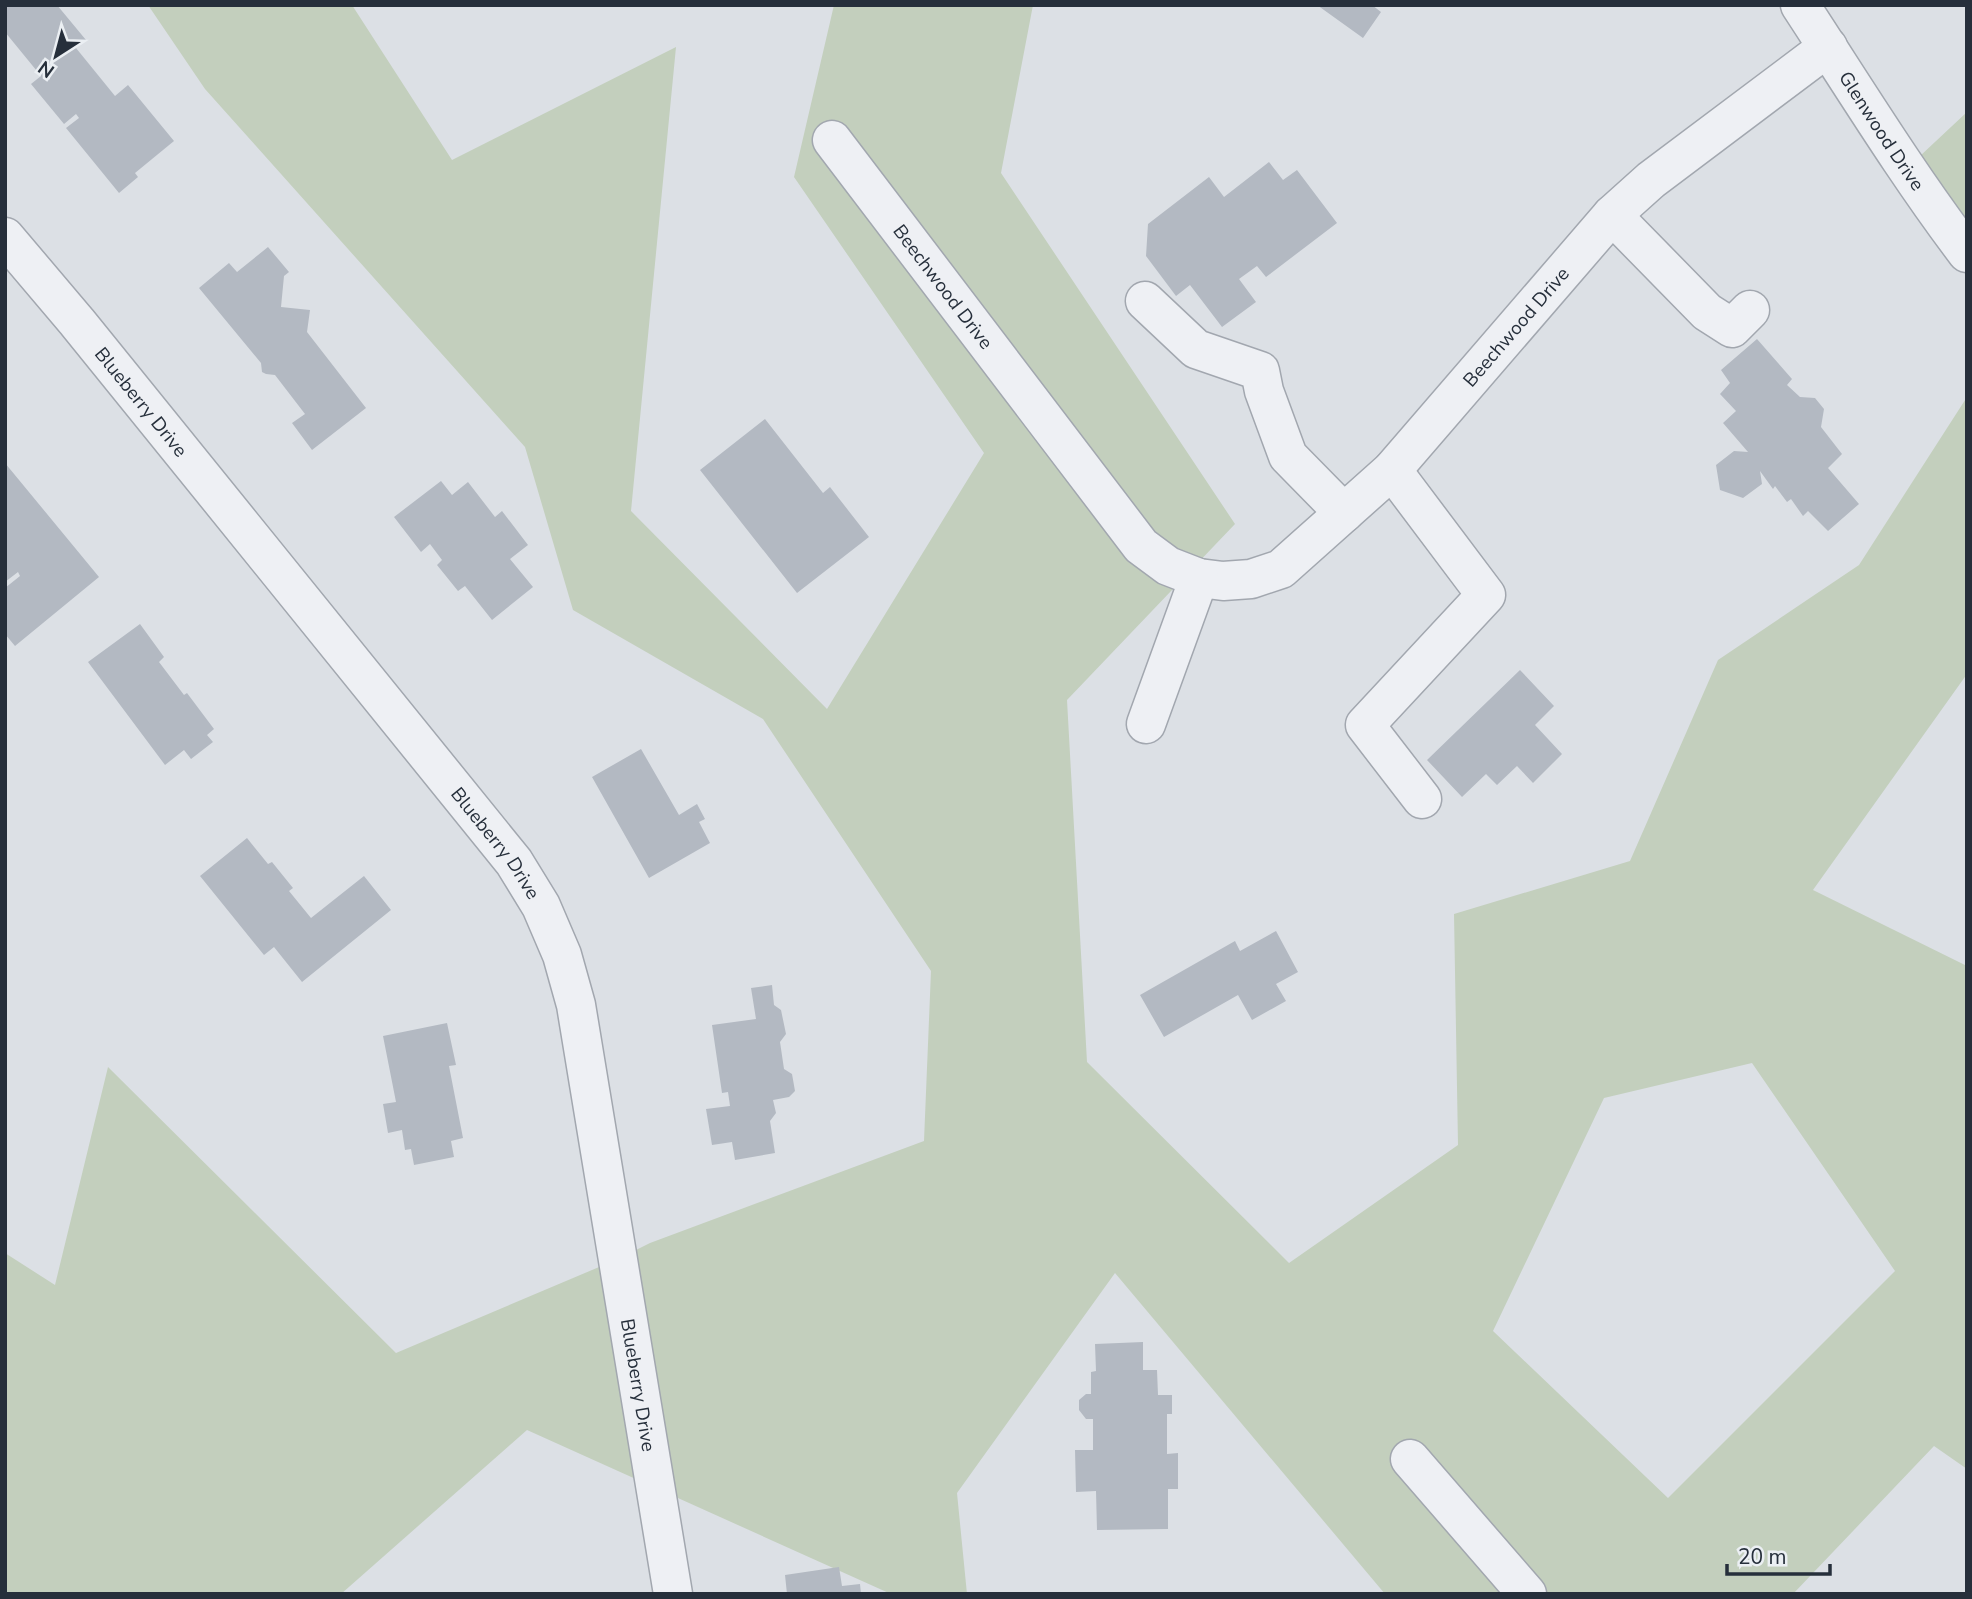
<svg xmlns="http://www.w3.org/2000/svg" width="1972" height="1599" font-family="'Nunito Sans',sans-serif">
<style>
.green{fill:#c3cfbd;fill-rule:evenodd}
.building{fill:#b3b9c2}
.lines{fill:none;stroke-linecap:round;stroke-linejoin:round}
.minor-casing{stroke:#a2a7af;stroke-width:41}
.minor{stroke:#eef0f4;stroke-width:38}
.labels{text-anchor:middle;stroke-width:7;stroke-linejoin:round;paint-order:stroke}
.street-label{font-size:19px;fill:#262f3b;stroke:#ebeff3}
</style>
<rect width="100%" height="100%" fill="#dce0e5"/>
<path class="green" d="M 148,5 L 352,5 L 452,160 L 676,47 L 631,511 L 827,709 L 984,453 L 794,177 L 834,5 L 1033,5 L 1001,173 L 1235,524 L 1067,700 L 1087,1062 L 1289,1263 L 1458,1145 L 1454,914 L 1630,861 L 1718,660 L 1859,565 L 1967,397 L 1967,674 L 1813,890 L 1967,966 L 1967,1469 L 1934,1446 L 1793,1594 L 1385,1594 L 1115,1273 L 957,1493 L 967,1594 L 891,1594 L 527,1430 L 341,1594 L 5,1594 L 5,1253 L 55,1285 L 108,1067 L 396,1353 L 618,1259 L 650,1243 L 924,1141 L 931,971 L 763,719 L 573,610 L 525,447 L 205,89 ZM 1752,1063 L 1895,1271 L 1668,1498 L 1493,1331 L 1604,1098 Z
M 1967,112 L 1967,265 L 1904,171 Z"/>
<path class="building" d="M 5,5 L 57,5 L 86,40 L 76,48 L 115,96 L 128,85 L 174,141 L 135,173 L 138,177 L 119,193 L 66,128 L 79,118 L 76,114 L 64,124 L 31,84 L 41,76 L 5,32 Z
M 1317,5 L 1372,5 L 1381,12 L 1363,38 Z
M 1269,162 L 1283,180 L 1297,170 L 1337,223 L 1266,277 L 1257,266 L 1239,279 L 1256,302 L 1222,327 L 1190,285 L 1176,296 L 1146,256 L 1148,224 L 1209,177 L 1224,197 Z
M 268,247 L 289,272 L 284,276 L 281,307 L 310,310 L 307,332 L 366,408 L 312,450 L 292,423 L 305,414 L 275,375 L 266,374 L 262,372 L 261,363 L 199,288 L 229,263 L 237,272 Z
M 1757,339 L 1792,379 L 1787,385 L 1800,397 L 1815,398 L 1824,409 L 1821,427 L 1842,454 L 1828,468 L 1859,504 L 1828,531 L 1808,511 L 1803,516 L 1791,499 L 1787,502 L 1775,486 L 1773,489 L 1760,471 L 1762,484 L 1743,498 L 1720,490 L 1716,465 L 1734,451 L 1748,452 L 1723,423 L 1736,411 L 1720,394 L 1730,383 L 1721,370 Z
M 765,419 L 823,493 L 830,487 L 869,537 L 797,593 L 700,470 Z
M 5,463 L 99,577 L 15,646 L 5,634 L 5,588 L 20,576 L 18,572 L 5,582 Z
M 441,481 L 452,495 L 468,482 L 495,517 L 502,511 L 528,545 L 510,559 L 533,587 L 492,620 L 465,586 L 458,591 L 437,565 L 442,560 L 430,544 L 421,552 L 394,517 Z
M 140,624 L 164,657 L 159,662 L 184,695 L 187,693 L 214,729 L 207,735 L 213,742 L 191,759 L 184,750 L 165,765 L 88,662 Z
M 1520,670 L 1554,706 L 1535,725 L 1562,754 L 1533,783 L 1517,766 L 1497,785 L 1486,774 L 1462,797 L 1427,760 Z
M 641,749 L 679,815 L 697,804 L 705,819 L 699,822 L 710,843 L 649,878 L 592,777 Z
M 247,838 L 268,864 L 272,862 L 293,888 L 289,891 L 311,918 L 364,876 L 391,910 L 302,982 L 274,947 L 264,955 L 200,876 Z
M 1276,931 L 1298,972 L 1276,984 L 1286,1001 L 1252,1020 L 1238,995 L 1164,1037 L 1140,995 L 1235,941 L 1240,951 Z
M 772,985 L 774,1005 L 781,1010 L 786,1034 L 780,1042 L 784,1069 L 792,1074 L 795,1091 L 789,1097 L 773,1100 L 776,1113 L 770,1121 L 775,1153 L 735,1160 L 732,1142 L 712,1145 L 706,1109 L 730,1106 L 728,1092 L 722,1093 L 712,1025 L 756,1019 L 751,988 Z
M 447,1023 L 456,1065 L 449,1066 L 463,1138 L 451,1141 L 454,1157 L 414,1165 L 411,1149 L 405,1150 L 402,1130 L 388,1133 L 383,1104 L 396,1102 L 383,1036 Z
M 1143,1342 L 1143,1370 L 1157,1370 L 1158,1395 L 1172,1395 L 1172,1414 L 1167,1414 L 1167,1454 L 1178,1453 L 1178,1489 L 1168,1489 L 1168,1529 L 1097,1530 L 1096,1491 L 1076,1492 L 1075,1450 L 1093,1450 L 1093,1419 L 1086,1419 L 1079,1410 L 1079,1400 L 1086,1394 L 1091,1394 L 1091,1372 L 1096,1371 L 1095,1344 Z
M 839,1567 L 842,1586 L 860,1584 L 861,1594 L 787,1594 L 785,1575 Z"/>
<g class="lines">
<defs>
<g id="minor">
<path id="s1" d="M 1800,5 C 1855,89 1907,174 1967,253"/>
<path id="s2" d="M 832,140 L 1141,546 L 1168,566 L 1199,578 L 1223,581 L 1251,579 L 1281,569 L 1392,470 L 1612,215 L 1651,180 L 1828,47"/>
<path d="M 1612,215 L 1707,312 L 1732,328 L 1750,310"/>
<path id="s3" d="M 5,237 L 77,322 L 514,862 L 541,906 L 562,955 L 576,1005 L 673,1594"/>
<path d="M 1145,301 L 1196,349 L 1260,371 L 1264,391 L 1288,456 L 1344,513"/>
<path d="M 1392,470 L 1486,595 L 1365,725 L 1422,799"/>
<path d="M 1146,724 L 1199,578"/>
<path d="M 1410,1459 L 1527,1594"/>
</g>
</defs>
<use href="#minor" class="minor-casing"/>
<use href="#minor" class="minor"/>
</g>
<g class="labels">
<g class="street-label">
<text dy="7" stroke="none"><textPath href="#s1" startOffset="150">Glenwood Drive</textPath></text>
<text dy="7" stroke="none"><textPath href="#s2" startOffset="184">Beechwood Drive</textPath></text>
<text dy="7" stroke="none"><textPath href="#s2" startOffset="999">Beechwood Drive</textPath></text>
<text dy="7" stroke="none"><textPath href="#s3" startOffset="214">Blueberry Drive</textPath></text>
<text dy="7" stroke="none"><textPath href="#s3" startOffset="780">Blueberry Drive</textPath></text>
<text dy="7" stroke="none"><textPath href="#s3" startOffset="1348">Blueberry Drive</textPath></text>
</g>
</g>
<rect width="1972" height="1599" fill="none" stroke="#262f3b" stroke-width="14"/>
<g transform="translate(56 56) rotate(216)" stroke="#ebeff3" stroke-width="5" paint-order="stroke">
<path d="M0-5L12 26L0 18L-12 26Z" fill="#262f3b"/>
<text y="-10" font-size="19" font-weight="bold" text-anchor="middle" fill="#262f3b">N</text>
</g>
<path d="M1727 1564v10h103v-10" fill="none" stroke="#262f3b" stroke-width="3.5"/>
<text x="1738" y="1564" font-size="21" fill="#262f3b" stroke="#ebeff3" stroke-width="5" paint-order="stroke">20 m</text>
</svg>
